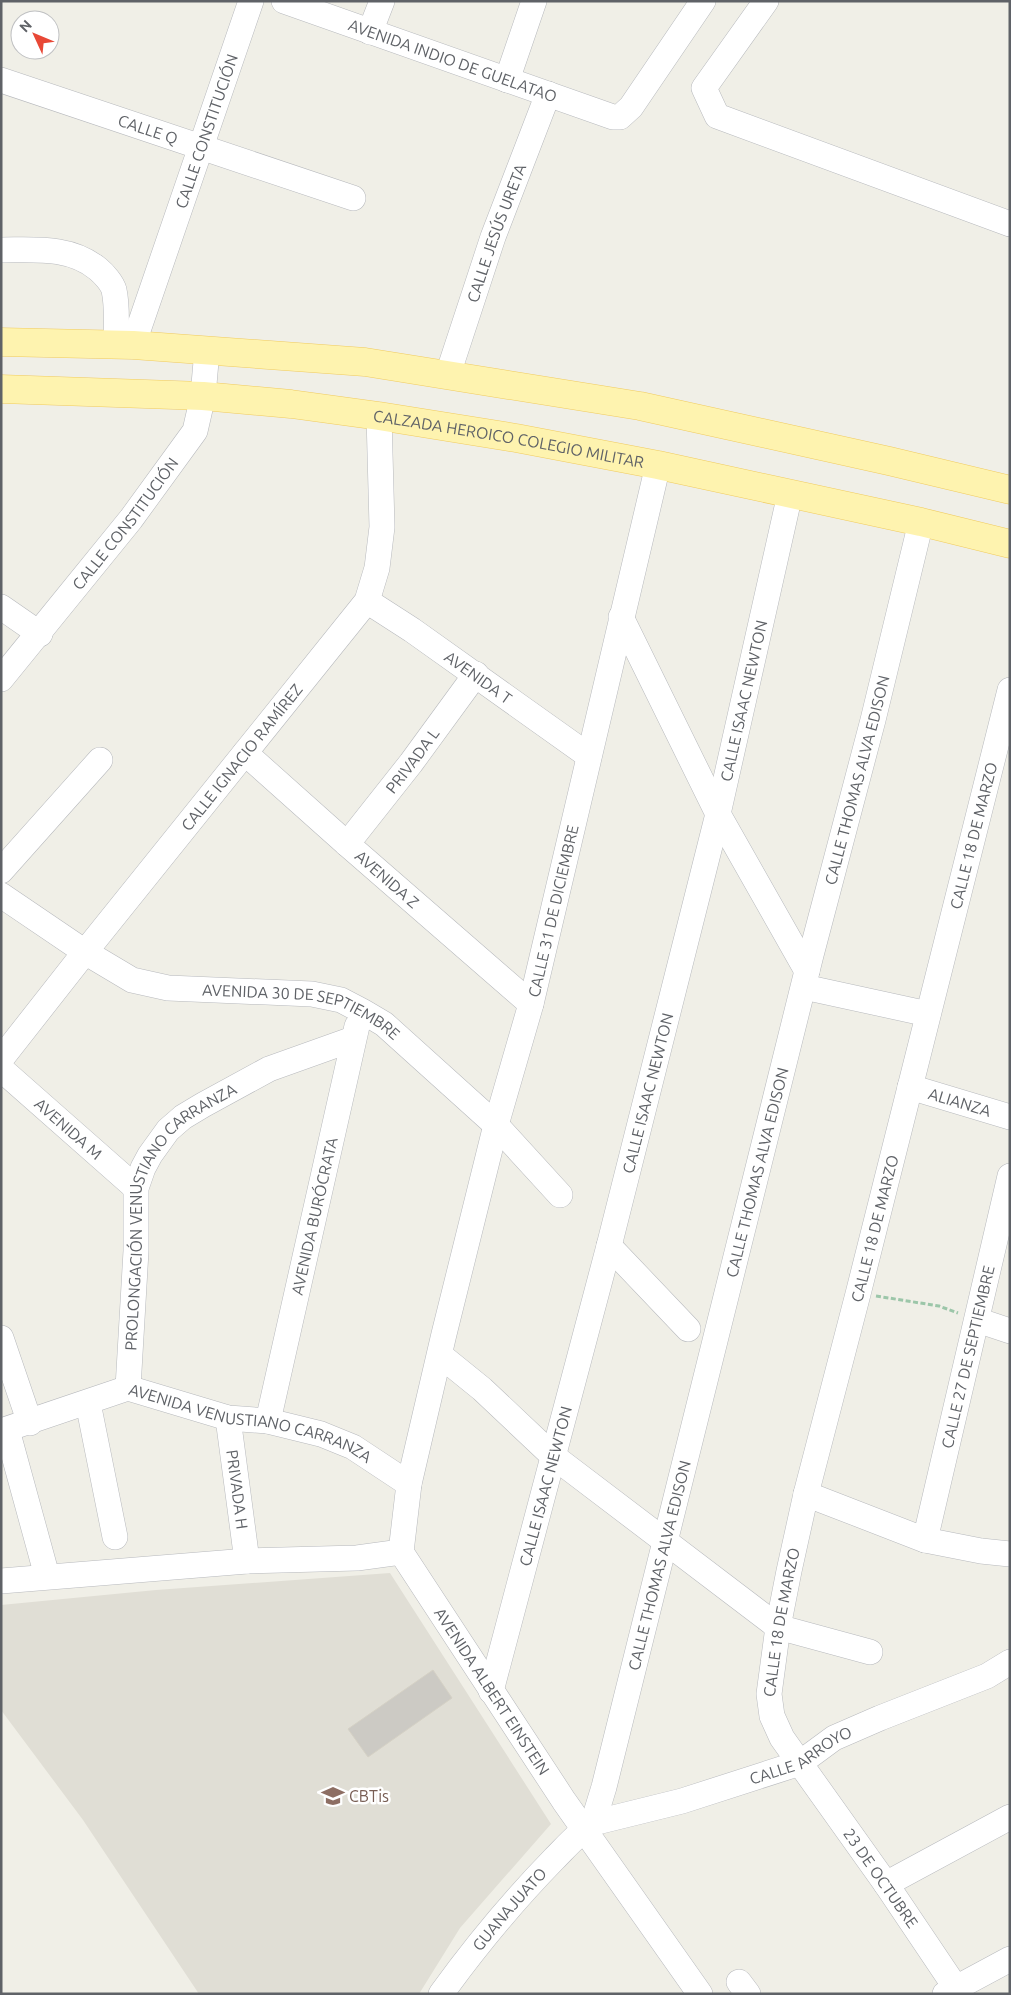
<svg xmlns="http://www.w3.org/2000/svg" width="1011" height="1995" font-family="Ubuntu,sans-serif">
<style>
.education{fill:#e0ded5}
.building{fill:#cccac4;stroke:#d5d1c5}
.lines{fill:none;stroke-linecap:round;stroke-linejoin:round}
.minor-casing{stroke:#b7b9bd;stroke-width:26}
.major-casing{stroke:#f0cb60;stroke-width:29}
.path{stroke:#9cc6a9;stroke-width:3;stroke-dasharray:5 2.5;stroke-linecap:butt}
.minor{stroke:#fff;stroke-width:25}
.major{stroke:#fef3af;stroke-width:28}
.labels{text-anchor:middle;stroke-width:5;stroke-linejoin:round;paint-order:stroke}
.street-label{font-size:16px;fill:#5f6267;stroke:#fff}
.education-label{font-size:16px;fill:#785e54;stroke:#fff;text-anchor:start}
</style>
<rect width="100%" height="100%" fill="#f0efe7"/>
<path class="education" d="M 390,1573 L 551,1824 L 460,1928 L 419,1994 L 199,1994 L 83,1820 L 1,1710 L 1,1605 L 156,1590 Z"/>
<path class="building" d="M 433,1670 L 452,1698 L 368,1757 L 348,1729 Z"/>
<g class="lines">
<defs>
<g id="minor">
<path id="s1" d="M 284,1 L 613,117 L 620,117 L 631,107 L 703,1"/>
<path d="M 766,1 L 704,88 L 717,116 L 1010,224"/>
<path d="M 370,32 L 382,1"/>
<path id="s2" d="M 1,80 L 353,198"/>
<path d="M 507,80 L 534,1"/>
<path d="M 1,250 C 35,250 70,246 98,269 C 104,274 112,283 114,290 C 118,308 116,326 116,345"/>
<path id="s3" d="M 133,345 L 251,1"/>
<path id="s4" d="M 448,374 L 493,237 L 548,94"/>
<path id="s5" d="M 658,465 L 531,1004 L 496,1125 L 444,1334 L 409,1484 L 401,1552 L 564,1801 L 700,1994"/>
<path id="s6" d="M 367,601 L 412,630 L 589,756"/>
<path d="M 1,607 L 40,634"/>
<path d="M 621,617 L 718,814 L 807,971"/>
<path id="s7" d="M 1,679 L 131,519 L 195,431 L 203,396 L 207,350"/>
<path id="s8" d="M 245,753 L 347,844 L 531,1004"/>
<path id="s9" d="M 347,844 L 411,763 L 476,674"/>
<path d="M 1,871 L 100,760"/>
<path id="s10" d="M 1,895 L 85,952 L 132,980 L 168,988 L 312,994 L 341,1000 L 362,1011 L 384,1024 L 496,1125 L 560,1195"/>
<path d="M 804,987 L 928,1014"/>
<path id="s11" d="M 1,1059 L 85,952 L 367,601 L 377,568 L 382,527 L 379,416"/>
<path id="s12" d="M 1,1069 L 136,1188"/>
<path id="s13" d="M 910,1087 L 1010,1117"/>
<path d="M 609,1246 L 688,1329"/>
<path d="M 977,1320 L 1010,1331"/>
<path d="M 1,1338 L 30,1423"/>
<path d="M 440,1355 L 482,1389 L 553,1456 L 778,1627 L 870,1652"/>
<path id="s14" d="M 128,1388 L 136,1251 L 136,1188 L 143,1168 L 150,1155 L 168,1130 L 183,1117 L 203,1105 L 269,1069 L 353,1039"/>
<path d="M 88,1403 L 115,1537"/>
<path id="s15" d="M 228,1418 L 247,1561"/>
<path id="s16" d="M 268,1421 L 357,1026"/>
<path d="M 7,1430 L 47,1576"/>
<path id="s17" d="M 1,1431 L 128,1388 L 228,1418 L 268,1421 L 321,1434 L 353,1447 L 409,1484"/>
<path d="M 806,1494 L 925,1540 L 981,1551 L 1010,1554"/>
<path id="s18" d="M 925,1540 L 1010,1176"/>
<path d="M 1,1581 L 247,1561 L 357,1558 L 401,1552"/>
<path id="s19" d="M 491,1691 L 609,1246 L 718,814 L 790,494"/>
<path id="s20" d="M 593,1823 L 604,1787 L 811,955 L 873,720 L 921,522"/>
<path d="M 886,1884 L 1010,1817"/>
<path d="M 739,1982 L 748,1994"/>
<path id="s21" d="M 441,1994 C 475,1947 513,1901 554,1859 C 566,1847 578,1833 593,1823 L 682,1801 L 800,1763 L 834,1738 L 880,1718 L 987,1676 L 1010,1662"/>
<path d="M 945,1994 L 1010,1959"/>
<path id="s22" d="M 960,1994 L 886,1884 L 782,1738 L 772,1716 L 769,1694 L 778,1627 L 789,1571 L 806,1494 L 858,1294 L 1010,690"/>
</g>
<g id="major">
<path d="M 1,342 L 133,345 L 365,362 L 640,406 L 889,461 L 1010,490"/>
<path id="s23" d="M 1,389 L 203,396 L 291,404 L 379,416 L 516,438 L 658,465 L 921,522 L 1010,544"/>
</g>
</defs>
<use href="#minor" class="minor-casing"/>
<use href="#major" class="major-casing"/>
<path class="path" d="M 876,1296 L 939,1306 L 958,1313"/>
<use href="#minor" class="minor"/>
<use href="#major" class="major"/>
</g>
<defs>
<symbol id="school-bare" viewBox="-9 -9 18 18"><path d="M0-5L7-2L0 1L-7-2ZM-4 1L0 2.5L4 1V4Q0 6-4 4Z" fill="#8d6e63" stroke="#fff" stroke-width="2.5" paint-order="stroke"/></symbol>
</defs>
<g fill-rule="evenodd">
<use href="#school-bare" x="317" y="1780" width="32" height="32"/>
</g>
<g class="labels">
<g class="street-label">
<text dy="6" stroke="none"><textPath href="#s1" startOffset="179">AVENIDA INDIO DE GUELATAO</textPath></text>
<text dy="6" stroke="none"><textPath href="#s2" startOffset="155">CALLE Q</textPath></text>
<text dy="6" stroke="none"><textPath href="#s3" startOffset="226">CALLE CONSTITUCIÓN</textPath></text>
<text dy="6" stroke="none"><textPath href="#s4" startOffset="149">CALLE JESÚS URETA</textPath></text>
<text dy="6" stroke="none"><textPath href="#s23" startOffset="511">CALZADA HEROICO COLEGIO MILITAR</textPath></text>
<text dy="6" stroke="none"><textPath href="#s7" startOffset="199">CALLE CONSTITUCIÓN</textPath></text>
<text dy="6" stroke="none"><textPath href="#s6" startOffset="135">AVENIDA T</textPath></text>
<text dy="6" stroke="none"><textPath href="#s19" startOffset="1022">CALLE ISAAC NEWTON</textPath></text>
<text dy="6" stroke="none"><textPath href="#s11" startOffset="386">CALLE IGNACIO RAMÍREZ</textPath></text>
<text dy="6" stroke="none"><textPath href="#s9" startOffset="106">PRIVADA L</textPath></text>
<text dy="6" stroke="none"><textPath href="#s20" startOffset="1076">CALLE THOMAS ALVA EDISON</textPath></text>
<text dy="6" stroke="none"><textPath href="#s22" startOffset="1241">CALLE 18 DE MARZO</textPath></text>
<text dy="6" stroke="none"><textPath href="#s8" startOffset="190">AVENIDA Z</textPath></text>
<text transform="translate(553 911) rotate(-77)" y="6">CALLE 31 DE DICIEMBRE</text>
<text dy="6" stroke="none"><textPath href="#s10" startOffset="331">AVENIDA 30 DE SEPTIEMBRE</textPath></text>
<text dy="6" stroke="none"><textPath href="#s19" startOffset="618">CALLE ISAAC NEWTON</textPath></text>
<text dy="6" stroke="none"><textPath href="#s13" startOffset="52">ALIANZA</textPath></text>
<text dy="6" stroke="none"><textPath href="#s12" startOffset="90">AVENIDA M</textPath></text>
<text dy="6" stroke="none"><textPath href="#s20" startOffset="671">CALLE THOMAS ALVA EDISON</textPath></text>
<text dy="6" stroke="none"><textPath href="#s16" startOffset="210">AVENIDA BURÓCRATA</textPath></text>
<text dy="6" stroke="none"><textPath href="#s14" startOffset="192">PROLONGACIÓN VENUSTIANO CARRANZA</textPath></text>
<text dy="6" stroke="none"><textPath href="#s22" startOffset="836">CALLE 18 DE MARZO</textPath></text>
<text dy="6" stroke="none"><textPath href="#s18" startOffset="188">CALLE 27 DE SEPTIEMBRE</textPath></text>
<text dy="6" stroke="none"><textPath href="#s17" startOffset="262">AVENIDA VENUSTIANO CARRANZA</textPath></text>
<text dy="6" stroke="none"><textPath href="#s19" startOffset="212">CALLE ISAAC NEWTON</textPath></text>
<text dy="6" stroke="none"><textPath href="#s15" startOffset="72">PRIVADA H</textPath></text>
<text dy="6" stroke="none"><textPath href="#s20" startOffset="266">CALLE THOMAS ALVA EDISON</textPath></text>
<text dy="6" stroke="none"><textPath href="#s22" startOffset="431">CALLE 18 DE MARZO</textPath></text>
<text dy="6" stroke="none"><textPath href="#s5" startOffset="1284">AVENIDA ALBERT EINSTEIN</textPath></text>
<text dy="6" stroke="none"><textPath href="#s21" startOffset="449">CALLE ARROYO</textPath></text>
<text transform="translate(881 1878) rotate(55)" y="6">23 DE OCTUBRE</text>
<text dy="6" stroke="none"><textPath href="#s21" startOffset="109">GUANAJUATO</textPath></text>
</g>
<g class="education-label">
<text x="349" y="1802">CBTis</text>
</g>
</g>
<rect width="1011" height="1995" fill="none" stroke="#5f6267" stroke-width="5"/>
<g transform="translate(35 35) rotate(314)"><circle r="24" fill="#ffffff" stroke="#bfc0c2"/>
<path d="M0-4L9 19L0 12L-9 19Z" fill="#e84836"/>
<text y="-8" font-size="14" font-weight="bold" text-anchor="middle" fill="#5f6267">N</text>
</g>
</svg>
